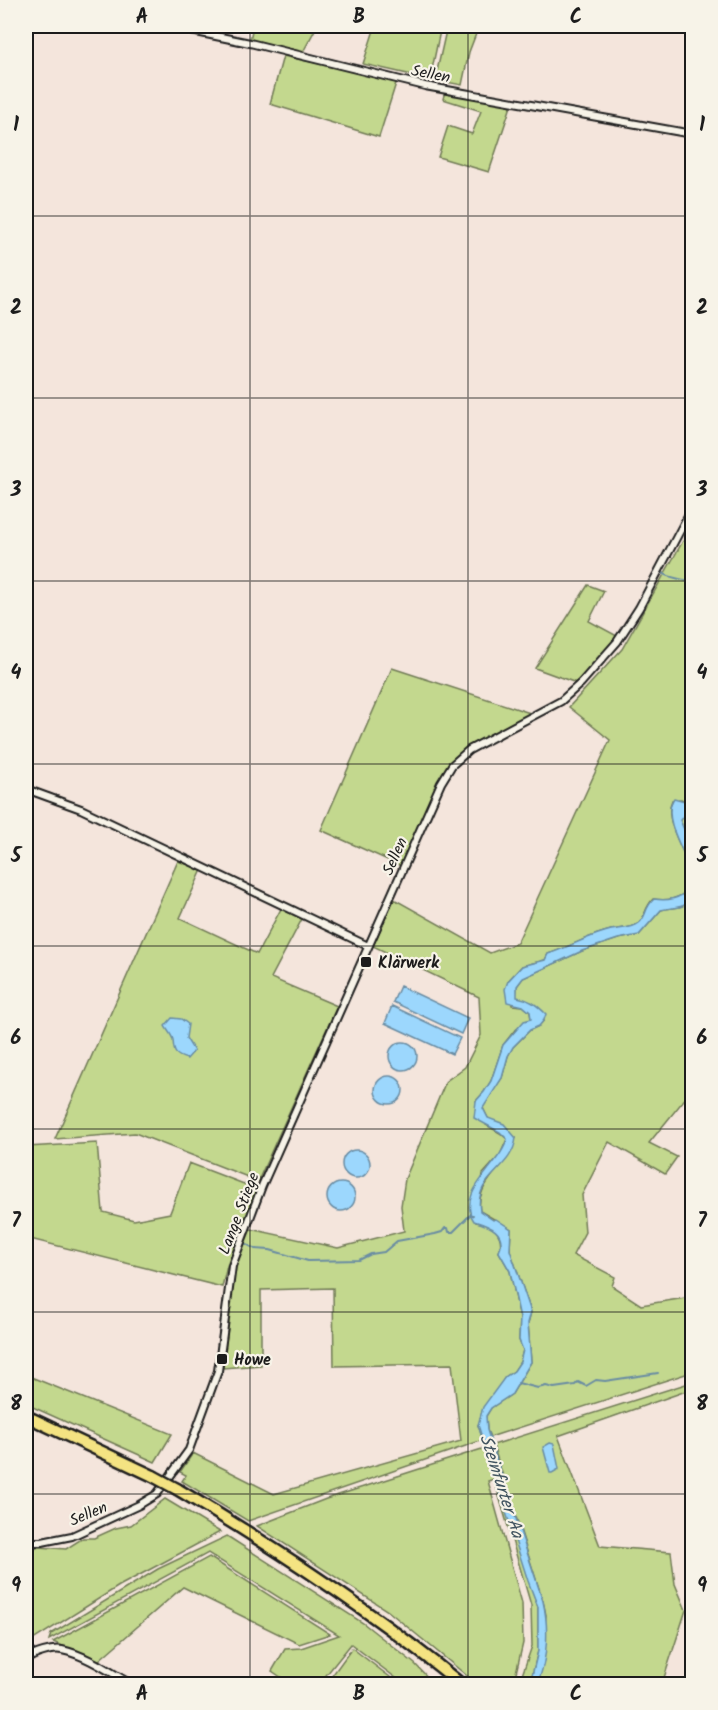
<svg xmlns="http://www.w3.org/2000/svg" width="718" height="1710" font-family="Kalam,sans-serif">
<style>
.green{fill:#c3d88e;stroke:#707a55;stroke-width:1.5}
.water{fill:#9cd7fd;stroke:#698ca3;stroke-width:1.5}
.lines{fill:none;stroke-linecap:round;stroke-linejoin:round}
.stream{stroke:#698ca3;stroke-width:2}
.minor-casing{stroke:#1c1c1c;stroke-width:10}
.trunk-casing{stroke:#1c1c1c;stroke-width:15}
.minor{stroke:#f7f3e8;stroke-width:6}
.trunk{stroke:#f4e382;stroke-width:10}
.trunk-bridge-casing{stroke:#1c1c1c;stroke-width:15;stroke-linecap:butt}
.trunk-bridge{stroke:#f4e382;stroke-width:10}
.grid{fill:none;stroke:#1c1c1c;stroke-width:1.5;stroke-opacity:0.55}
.poi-dot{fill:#1c1c1c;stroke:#f7f3e8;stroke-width:2}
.labels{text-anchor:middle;stroke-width:4.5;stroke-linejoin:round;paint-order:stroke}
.street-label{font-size:16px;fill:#1c1c1c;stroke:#f7f3e8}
.poi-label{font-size:16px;font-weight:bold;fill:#1c1c1c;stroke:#f7f3e8;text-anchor:start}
.water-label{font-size:18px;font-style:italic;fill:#425460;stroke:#f7f3e8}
.neatline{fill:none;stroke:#1c1c1c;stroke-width:2}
.grid-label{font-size:20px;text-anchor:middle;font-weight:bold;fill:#1c1c1c}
</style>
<rect width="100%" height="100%" fill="#f4e5dc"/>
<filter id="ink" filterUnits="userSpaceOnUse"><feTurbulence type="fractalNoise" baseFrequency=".0167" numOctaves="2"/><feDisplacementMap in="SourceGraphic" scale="12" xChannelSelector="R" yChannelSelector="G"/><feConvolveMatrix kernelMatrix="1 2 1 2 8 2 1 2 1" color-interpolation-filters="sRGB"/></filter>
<g filter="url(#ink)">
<path class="green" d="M 253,26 L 317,26 L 303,52 L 250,40 Z
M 373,26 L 441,26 L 430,79 L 363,64 L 375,27 Z
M 447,26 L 479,26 L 469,52 L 462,85 L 435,80 Z
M 283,56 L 397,80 L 379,137 L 270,104 Z
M 445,91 L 512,103 L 489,172 L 438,157 L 448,126 L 472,134 L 481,111 L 443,99 Z
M 692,525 L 692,803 L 681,799 L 672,800 C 663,818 683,850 691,869 C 695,895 675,902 653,899 C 644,908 646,916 639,923 C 632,929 620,928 611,930 C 589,935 570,947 548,954 L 545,960 L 522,966 L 508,981 L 512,1005 L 523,1006 L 530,1012 L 531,1019 L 514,1031 L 503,1045 L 491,1081 L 484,1092 L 476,1101 L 486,1125 L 500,1133 L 507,1139 L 500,1155 L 483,1174 L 476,1222 C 493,1224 505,1235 499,1252 L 510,1271 L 520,1318 L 519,1340 L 523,1350 L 520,1362 L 514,1371 L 505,1377 L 478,1425 L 483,1440 L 248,1521 L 182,1481 L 186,1475 L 180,1472 L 193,1453 L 274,1494 L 461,1441 L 452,1364 L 334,1366 L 333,1288 L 261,1290 L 261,1365 L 223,1368 L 235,1267 L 251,1229 L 338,1248 L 404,1231 L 401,1206 L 405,1179 L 446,1081 L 465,1067 L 481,1035 L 479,997 L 373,946 L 394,899 L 490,953 L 517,943 L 610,740 L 569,707 L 622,649 Z
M 588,585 L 604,591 L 589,621 L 617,636 L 579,684 L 535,668 Z
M 392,668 L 536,715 L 467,749 L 443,774 L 401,866 L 321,830 Z
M 687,810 L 692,812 L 692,848 L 680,820 Z
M 178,861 L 202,870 L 180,918 L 257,954 L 282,907 L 303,917 L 271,978 L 337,1006 L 258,1181 L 135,1133 L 55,1139 Z
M 692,898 L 692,1090 L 649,1143 L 677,1157 L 665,1174 L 609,1142 L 582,1195 L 585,1232 L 573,1255 L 615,1277 L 612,1286 L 641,1305 L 692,1297 L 692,1372 L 490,1437 L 487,1430 L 486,1416 L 491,1408 L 512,1394 L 531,1362 L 528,1323 L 531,1312 L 510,1250 L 511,1229 L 480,1211 C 477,1195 486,1184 495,1172 C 503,1161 509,1149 516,1138 L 488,1118 L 483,1108 L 484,1103 L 502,1078 L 508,1056 L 513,1047 L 530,1030 L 539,1026 L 544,1020 L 516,997 L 517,986 L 523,978 L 582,951 L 618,939 L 639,935 L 661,910 C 672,907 686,909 692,898 Z
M 97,1143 L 103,1212 L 134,1220 L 170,1213 L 189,1163 L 257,1189 L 227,1266 L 222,1287 L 26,1238 L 26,1147 Z
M 26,1375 L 172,1434 L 155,1462 L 26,1404 Z
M 692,1382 L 692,1389 L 558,1436 L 600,1546 L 671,1552 L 675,1584 L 686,1610 L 662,1684 L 537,1684 L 539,1679 L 546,1615 L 543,1601 L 493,1445 Z
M 485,1448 L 538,1607 L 538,1651 L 530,1684 L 519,1684 L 532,1646 L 531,1605 L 494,1479 L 488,1481 L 522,1603 L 523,1643 L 515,1677 L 511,1684 L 477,1684 L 388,1611 L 257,1526 L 326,1499 Z
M 165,1499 L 220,1532 L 119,1586 L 30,1642 C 23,1624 23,1569 30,1550 L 39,1547 L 66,1549 L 83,1538 L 94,1538 L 116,1528 L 131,1525 Z
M 227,1536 L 363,1623 L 415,1664 L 434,1684 L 404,1684 L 351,1644 L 319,1684 L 291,1684 L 272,1671 L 285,1649 L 301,1648 L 339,1635 L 208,1553 L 49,1640 L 51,1634 L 158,1569 Z
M 209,1557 L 330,1634 L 299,1644 L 183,1587 L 98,1661 L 53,1642 Z
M 352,1648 L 399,1684 L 326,1684 Z"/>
<path class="water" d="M 674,798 L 692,803 L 692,812 L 687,811 L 680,820 L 692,848 L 692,898 C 686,909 672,907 661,910 L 639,935 L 618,939 L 582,951 L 523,978 L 517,986 L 517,997 C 529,999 536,1004 546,1014 L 544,1020 L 539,1026 L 530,1030 L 513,1047 L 508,1056 L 502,1078 L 483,1108 L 488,1118 L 504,1124 L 516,1138 C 512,1171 474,1175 480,1211 L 493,1220 L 496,1219 L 511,1229 L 510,1250 L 531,1312 L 528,1323 L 531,1362 L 512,1394 L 491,1408 L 486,1416 L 487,1430 L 543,1601 C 549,1627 548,1660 537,1684 L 530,1684 L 538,1651 L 538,1607 L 528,1581 L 478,1425 L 483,1407 L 505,1377 L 514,1371 L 520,1362 L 523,1350 L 519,1340 L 520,1318 L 510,1271 L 499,1252 C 507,1232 490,1226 474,1221 C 455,1192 501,1165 507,1139 L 500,1132 L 474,1118 L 476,1101 L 484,1092 L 491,1081 L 503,1045 L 524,1021 L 531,1019 L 530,1012 L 523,1006 L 507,1002 L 505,989 L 508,981 L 522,966 L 545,960 L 548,954 C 570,947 589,935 611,930 C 620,928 632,929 639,923 C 647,916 644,908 654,899 C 675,902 695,895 691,869 C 683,850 661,816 674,798 Z
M 400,986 L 468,1018 L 461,1034 L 393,1002 Z
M 392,1006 L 460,1038 L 452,1054 L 385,1023 Z
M 172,1018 L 181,1019 L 188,1024 L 186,1038 L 194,1051 L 187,1059 C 173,1055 174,1051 173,1040 C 172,1035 167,1030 165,1026 Z
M389 1056a14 14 0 1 1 28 0a14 14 0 1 1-28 0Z
M375 1090a14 14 0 1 1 28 0a14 14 0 1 1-28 0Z
M342 1164a14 14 0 1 1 28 0a14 14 0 1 1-28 0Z
M327 1197a14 14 0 1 1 28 0a14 14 0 1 1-28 0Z
M 550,1443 L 554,1444 L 559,1469 L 552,1473 L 550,1473 L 543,1447 Z"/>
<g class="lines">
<path class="stream" d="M 663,573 C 671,579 683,578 692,583
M 246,1244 L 255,1249 L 270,1250 L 308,1261 L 359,1260 L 371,1254 L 384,1252 L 397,1241 L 435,1234 L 442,1232 L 445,1228 L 448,1228 L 449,1232 L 453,1232 L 470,1215 L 473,1215
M 518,1383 L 538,1388 L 546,1386 L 554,1388 L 575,1385 L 578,1382 L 586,1386 L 596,1380 L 605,1381 L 658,1373"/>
<defs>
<path id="minor" d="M 167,26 L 250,43 L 425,86 L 692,134
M 26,789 L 81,809 L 368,946
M 26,1542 L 42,1542 L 72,1536 L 139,1505 L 157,1494 L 189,1450 L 218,1371 L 232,1266 L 262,1186 L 441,783 L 452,765 L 469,750 L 561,701 L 581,683 L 617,642 L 639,608 L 692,508
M 26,1644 L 32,1655
M 26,1660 C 34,1654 52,1648 62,1650 C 86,1655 110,1672 131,1684"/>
<path id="trunk" d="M 26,1416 L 153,1476
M 177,1489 C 276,1548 372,1611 461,1684"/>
</defs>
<use href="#minor" class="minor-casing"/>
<use href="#trunk" class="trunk-casing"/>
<use href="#minor" class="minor"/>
<use href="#trunk" class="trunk"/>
<defs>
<path id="trunk-bridge" d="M 153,1476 L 177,1489"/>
</defs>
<use href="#trunk-bridge" class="trunk-bridge-casing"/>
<use href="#trunk-bridge" class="trunk-bridge"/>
</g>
</g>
<path class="grid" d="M 250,26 L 250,1684M 468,26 L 468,1684M 26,216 L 692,216M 26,398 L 692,398M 26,581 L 692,581M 26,764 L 692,764M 26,946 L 692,946M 26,1129 L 692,1129M 26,1312 L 692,1312M 26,1494 L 692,1494"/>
<g class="poi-dot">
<rect x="360" y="956" width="12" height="12" rx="3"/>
<rect x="216" y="1353" width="12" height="12" rx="3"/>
</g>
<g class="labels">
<g class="street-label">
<text transform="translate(431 73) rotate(11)" y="6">Sellen</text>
<text transform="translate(394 856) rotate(-66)" y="6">Sellen</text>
<text transform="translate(238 1213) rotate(-69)" y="6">Lange Stiege</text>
<text transform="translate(88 1513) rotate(-23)" y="6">Sellen</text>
</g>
<g class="poi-label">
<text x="378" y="968">Klärwerk</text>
<text x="234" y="1365">Howe</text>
</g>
<g class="water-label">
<text transform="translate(502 1486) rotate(72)" y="6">Steinfurter Aa</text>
</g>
</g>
<rect width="718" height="1710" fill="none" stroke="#f7f3e8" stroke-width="66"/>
<rect x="33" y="33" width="652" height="1644" class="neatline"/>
<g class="grid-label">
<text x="142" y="23">A</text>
<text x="359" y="23">B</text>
<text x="576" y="23">C</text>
<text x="16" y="131">1</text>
<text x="702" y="131">1</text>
<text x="16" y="314">2</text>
<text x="702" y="314">2</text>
<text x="16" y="496">3</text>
<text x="702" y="496">3</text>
<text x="16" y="679">4</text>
<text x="702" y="679">4</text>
<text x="16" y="862">5</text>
<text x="702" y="862">5</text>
<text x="16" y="1044">6</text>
<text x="702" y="1044">6</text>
<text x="16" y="1227">7</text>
<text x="702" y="1227">7</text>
<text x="16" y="1410">8</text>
<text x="702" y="1410">8</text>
<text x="16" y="1592">9</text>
<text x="702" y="1592">9</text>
<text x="142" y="1700">A</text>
<text x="359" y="1700">B</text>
<text x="576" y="1700">C</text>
</g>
</svg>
